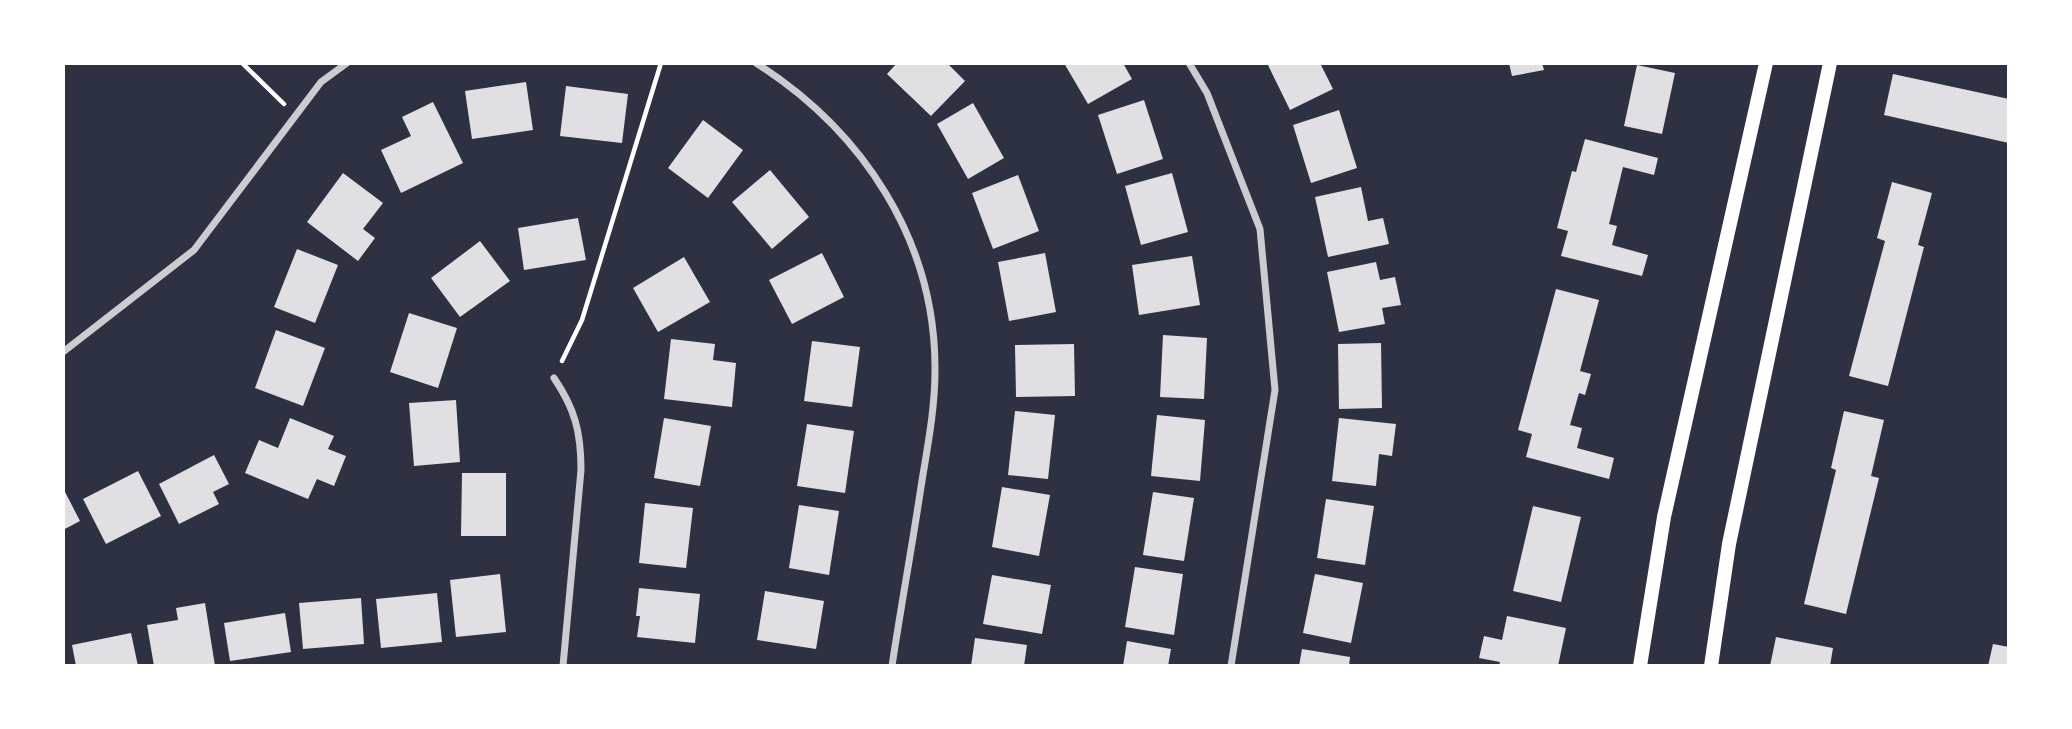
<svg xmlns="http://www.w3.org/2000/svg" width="2072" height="729" font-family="'PT Serif',serif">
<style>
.building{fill:#e0e0e3}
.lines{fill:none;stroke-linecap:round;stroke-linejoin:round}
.path{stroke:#fff;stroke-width:4.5}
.minor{stroke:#caccd0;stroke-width:7}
.secondary{stroke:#fff;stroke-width:14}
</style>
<rect width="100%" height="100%" fill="#2d3142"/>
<path class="building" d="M 897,63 L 947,63 L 965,81 L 931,116 L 887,74 Z
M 1064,63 L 1123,63 L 1132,79 L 1088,104 Z
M 1267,63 L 1320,63 L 1333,89 L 1290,110 Z
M 1509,63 L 1542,63 L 1544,70 L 1512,76 Z
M 1637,65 L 1675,73 L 1662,134 L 1624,126 Z
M 1893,74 L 2009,99 L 2009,143 L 1884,115 Z
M 526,82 L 533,130 L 472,139 L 465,91 Z
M 566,86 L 628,94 L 622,143 L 560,136 Z
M 1144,100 L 1163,159 L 1117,174 L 1098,115 Z
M 433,102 L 463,163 L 401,193 L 381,150 L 411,136 L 402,117 Z
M 973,103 L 1004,158 L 968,179 L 937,124 Z
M 1339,110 L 1357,168 L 1311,183 L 1293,125 Z
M 703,120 L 743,150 L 708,198 L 668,168 Z
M 1585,139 L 1658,158 L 1654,175 L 1623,167 L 1609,224 L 1617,226 L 1612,245 L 1648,255 L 1642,276 L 1561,256 L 1568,231 L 1557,228 L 1572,171 L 1576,172 Z
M 770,170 L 809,217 L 772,249 L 732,202 Z
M 343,173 L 383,203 L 363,229 L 375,238 L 358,261 L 307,222 Z
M 1172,173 L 1188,232 L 1141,245 L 1125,186 Z
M 1018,175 L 1039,231 L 993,249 L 972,193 Z
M 1892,182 L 1932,193 L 1918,245 L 1924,247 L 1888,386 L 1849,376 L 1885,241 L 1877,238 Z
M 1361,187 L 1368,221 L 1383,218 L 1389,244 L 1328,257 L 1315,197 Z
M 578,218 L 586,260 L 524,270 L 518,228 Z
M 480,241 L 510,281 L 460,317 L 431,278 Z
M 297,249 L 338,265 L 315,323 L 274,307 Z
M 822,253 L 844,297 L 792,324 L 769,280 Z
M 1045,253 L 1056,312 L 1009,321 L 998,262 Z
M 1192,256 L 1200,305 L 1139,315 L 1132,265 Z
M 684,257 L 710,302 L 658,332 L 633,288 Z
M 1376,262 L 1380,280 L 1395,277 L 1401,305 L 1382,308 L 1385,324 L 1339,332 L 1327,272 Z
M 1556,289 L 1599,300 L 1580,371 L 1591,374 L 1585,395 L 1579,393 L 1570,425 L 1582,428 L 1577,448 L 1614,458 L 1609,479 L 1526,457 L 1532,434 L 1518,430 Z
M 409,313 L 457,328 L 438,388 L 390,372 Z
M 276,330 L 325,348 L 303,406 L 255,388 Z
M 1163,335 L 1207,338 L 1204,399 L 1160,397 Z
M 671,339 L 715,344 L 713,360 L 736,363 L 732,407 L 664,399 Z
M 812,341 L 860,347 L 852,407 L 804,401 Z
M 1381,343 L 1382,408 L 1339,409 L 1338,344 Z
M 1074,344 L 1075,396 L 1016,397 L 1015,345 Z
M 456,400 L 460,462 L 414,466 L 409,403 Z
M 1015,411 L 1055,415 L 1048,479 L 1008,475 Z
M 1844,411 L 1884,420 L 1871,476 L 1879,478 L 1846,614 L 1804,604 L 1836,470 L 1831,468 Z
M 1157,415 L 1205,420 L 1200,481 L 1151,476 Z
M 290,418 L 334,436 L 328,449 L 346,456 L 334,486 L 317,479 L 308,499 L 245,473 L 259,440 L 278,448 Z
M 664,418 L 711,426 L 700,486 L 654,478 Z
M 1339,418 L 1396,424 L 1392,456 L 1379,454 L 1376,486 L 1332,481 Z
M 807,424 L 854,431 L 845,493 L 797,486 Z
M 214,455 L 229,484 L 213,492 L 219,504 L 179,524 L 159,484 Z
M 138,471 L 161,516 L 106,544 L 83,499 Z
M 462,473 L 506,473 L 506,536 L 461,536 Z
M 1002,487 L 1050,495 L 1039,556 L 992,547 Z
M 63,488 L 80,521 L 63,530 Z
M 1153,492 L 1194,498 L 1184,561 L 1143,555 Z
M 1326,499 L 1374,506 L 1365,565 L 1317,558 Z
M 645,503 L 693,508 L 686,568 L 639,563 Z
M 799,505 L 839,511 L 829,575 L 789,568 Z
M 1533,506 L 1581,517 L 1561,602 L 1513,591 Z
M 1135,567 L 1183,574 L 1174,635 L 1125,627 Z
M 500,574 L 506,632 L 456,637 L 450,580 Z
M 1315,574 L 1363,583 L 1351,643 L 1303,633 Z
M 992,575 L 1051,585 L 1042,634 L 983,624 Z
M 639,588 L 700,594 L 695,643 L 637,637 L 640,616 L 636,616 Z
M 765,591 L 824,601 L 816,649 L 757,640 Z
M 437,593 L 442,642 L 381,648 L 376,599 Z
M 361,598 L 364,644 L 303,649 L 299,603 Z
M 205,603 L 215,666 L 154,666 L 147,625 L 178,620 L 176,608 Z
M 285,613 L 291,652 L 230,661 L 224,623 Z
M 1507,616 L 1566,628 L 1558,666 L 1499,666 L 1500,662 L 1479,658 L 1484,636 L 1502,640 Z
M 131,633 L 138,666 L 76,666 L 72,645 Z
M 1776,637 L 1833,648 L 1830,666 L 1770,666 Z
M 975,638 L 1027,645 L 1024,666 L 971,666 Z
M 1127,641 L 1171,649 L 1168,666 L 1123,666 Z
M 1993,644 L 2009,647 L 2009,666 L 1988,666 Z
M 1302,649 L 1350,657 L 1349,666 L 1299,666 Z"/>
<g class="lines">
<path class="path" d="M 242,63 L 284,104
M 562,361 L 582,320 L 661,63"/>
<path class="minor" d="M 756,63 C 863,131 936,241 935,371 C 935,410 927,449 921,487 C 912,547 901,606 892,666
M 1189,63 L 1207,93 L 1260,229 L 1275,390 L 1231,666
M 63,352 L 194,250 L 321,82 L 347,63
M 554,378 C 575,409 581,432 581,470 L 563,666"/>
<path class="secondary" d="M 1640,666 L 1664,517 L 1766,63
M 1711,666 L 1729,544 L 1830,63"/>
</g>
<rect width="2072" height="729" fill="none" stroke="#ffffff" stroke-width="130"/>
</svg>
